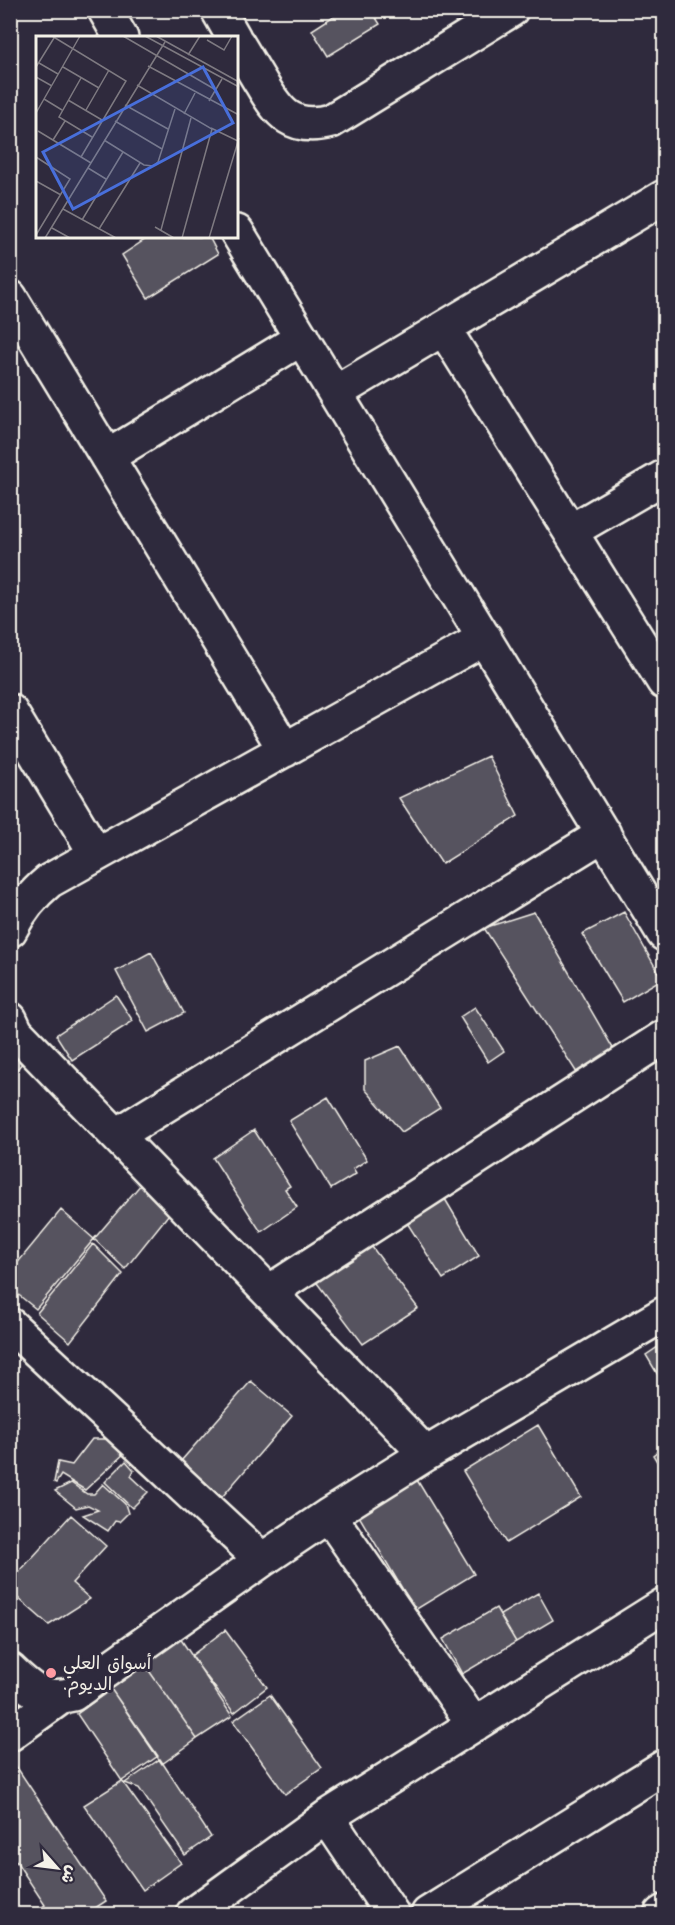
<svg xmlns="http://www.w3.org/2000/svg" width="675" height="1925" font-family="Kalam,'Playpen Sans Arabic',sans-serif">
<style>
.building{fill:#56525f;stroke:#f4f1e8;stroke-width:1.5}
.lines{fill:none;stroke-linecap:round;stroke-linejoin:round}
.minor-casing{stroke:#f4f1e8;stroke-width:38}
.major-casing{stroke:#f4f1e8;stroke-width:38}
.minor{stroke:#2f2a3d;stroke-width:33}
.major{stroke:#2f2a3d;stroke-width:33}
.poi-dot{fill:#ff9aa2;stroke:#2f2a3d;stroke-width:2}
.labels{text-anchor:middle;stroke-width:6;stroke-linejoin:round;paint-order:stroke}
.poi-label{font-size:18px;fill:#f4f1e8;stroke:#2f2a3d;text-anchor:start}
.inset-road{fill:none;stroke:#7e7a81;stroke-width:1.5}
.view{fill:#486fdb;fill-opacity:0.15;stroke:#486fdb;stroke-width:3}
.inset-edge{fill:none;stroke:#f4f1e8;stroke-width:3}
</style>
<rect width="100%" height="100%" fill="#2f2a3d"/>
<filter id="ink" filterUnits="userSpaceOnUse"><feTurbulence type="fractalNoise" baseFrequency=".0167" numOctaves="2"/><feDisplacementMap in="SourceGraphic" scale="12" xChannelSelector="R" yChannelSelector="G"/><feConvolveMatrix kernelMatrix="1 2 1 2 8 2 1 2 1" color-interpolation-filters="sRGB"/></filter>
<g filter="url(#ink)">
<path class="building" d="M 343,10 L 371,10 L 380,24 L 328,56 L 312,30 Z
M 149,237 L 209,237 L 218,254 L 148,298 L 122,255 Z
M 488,756 L 518,816 L 442,864 L 399,798 Z
M 534,912 L 614,1050 L 577,1073 L 484,928 Z
M 624,912 L 662,979 L 623,1002 L 582,934 Z
M 151,952 L 184,1013 L 148,1032 L 116,971 Z
M 116,995 L 133,1021 L 72,1060 L 56,1035 Z
M 475,1007 L 504,1051 L 488,1062 L 460,1017 Z
M 10,1031 L 33,1051 L 10,1077 Z
M 400,1046 L 440,1108 L 402,1132 L 365,1089 L 365,1061 Z
M 328,1097 L 367,1160 L 353,1169 L 356,1174 L 331,1189 L 289,1121 Z
M 254,1130 L 290,1186 L 285,1189 L 297,1207 L 261,1232 L 213,1158 Z
M 148,1176 L 177,1204 L 125,1269 L 94,1239 Z
M 439,1189 L 479,1256 L 443,1279 L 402,1215 Z
M 61,1210 L 94,1239 L 36,1309 L 10,1288 L 10,1272 Z
M 369,1243 L 418,1308 L 363,1344 L 314,1279 Z
M 93,1244 L 123,1274 L 70,1342 L 37,1313 Z
M 664,1343 L 664,1385 L 646,1355 Z
M 251,1381 L 292,1416 L 222,1497 L 181,1461 Z
M 538,1425 L 581,1497 L 506,1543 L 463,1471 Z
M 92,1439 L 116,1439 L 127,1451 L 85,1490 L 61,1475 L 56,1483 L 54,1482 L 58,1462 L 72,1465 Z
M 664,1446 L 664,1473 L 653,1455 Z
M 126,1461 L 134,1470 L 131,1476 L 148,1492 L 132,1508 L 105,1482 Z
M 414,1475 L 474,1574 L 415,1610 L 356,1511 Z
M 71,1483 L 87,1494 L 94,1494 L 103,1484 L 125,1504 L 128,1513 L 119,1522 L 115,1521 L 108,1531 L 83,1515 L 98,1510 L 88,1505 L 76,1508 L 55,1491 Z
M 71,1515 L 106,1546 L 72,1583 L 90,1599 L 49,1625 L 10,1591 L 10,1582 Z
M 538,1593 L 553,1620 L 516,1642 L 500,1615 Z
M 496,1608 L 516,1642 L 462,1674 L 443,1639 Z
M 225,1630 L 267,1687 L 234,1713 L 191,1656 Z
M 180,1638 L 232,1716 L 197,1739 L 145,1665 Z
M 145,1665 L 197,1739 L 162,1764 L 111,1689 Z
M 111,1689 L 158,1756 L 122,1781 L 77,1714 Z
M 270,1695 L 322,1768 L 285,1794 L 233,1721 Z
M 10,1757 L 106,1901 L 86,1914 L 37,1914 L 35,1912 L 45,1905 L 10,1852 Z
M 160,1759 L 211,1837 L 185,1855 L 139,1788 L 125,1783 Z
M 122,1781 L 181,1863 L 143,1890 L 84,1805 Z"/>
<g class="lines">
<defs>
<path id="minor" d="M 105,10 L 121,38
M 218,10 L 234,38
M 237,43 C 245,56 253,70 261,83 C 279,114 293,131 331,121 L 511,10
M 237,232 L 664,934
M 10,297 L 285,750
M 444,329 L 664,682
M 335,393 L 664,197
M 107,457 L 302,338
M 571,531 L 664,477
M 10,711 L 96,854
M 10,930 C 20,910 32,895 49,881 L 485,638
M 10,1019 L 16,1032 L 426,1454
M 117,1135 L 604,834
M 269,1292 L 664,1037
M 10,1325 L 262,1560
M 329,1515 L 474,1725
M 10,1670 C 31,1690 43,1702 73,1694 L 262,1560 L 329,1515 L 426,1454 L 664,1314
M 10,1734 L 61,1697
M 327,1817 L 392,1914
M 193,1914 L 327,1817 L 664,1605
M 428,1914 L 664,1767"/>
<path id="major" d="M 661,1914 L 664,1912"/>
</defs>
<use href="#minor" class="minor-casing"/>
<use href="#major" class="major-casing"/>
<use href="#minor" class="minor"/>
<use href="#major" class="major"/>
</g>
</g>
<circle class="poi-dot" cx="51" cy="1673" r="6"/>
<g class="labels">
<g class="poi-label">
<text x="63" y="1669">أسواق العلي<tspan x="63" dy="21">.الديوم</tspan></text>
</g>
</g>
<g transform="translate(36 36)">
<rect width="202" height="202" fill="#2f2a3d"/>
<path class="inset-road" d="M 16,0 L 90,45 L 45,121M 87,0 L 180,54M 109,0 L 203,51M 120,0 L 203,46M 171,4 L 188,14 L 196,0M 152,19 L 164,0M 3,27 L 22,38M 112,30 L 203,79M 0,31 L 18,2M 27,31 L 63,52M 0,41 L 16,50M 45,42 L 23,81 L 56,101M 101,49 L 176,93 L 146,202M 8,63 L 26,74M 32,64 L 66,84M 173,65 L 186,43M 89,69 L 132,93M 50,74 L 73,34M 0,77 L 44,0M 148,78 L 159,57M 79,85 L 126,113M 175,92 L 202,105M 2,95 L 55,127M 17,104 L 29,85M 68,104 L 108,129 L 117,130 L 122,126 L 139,73M 0,121 L 34,143 L 0,199M 52,132 L 70,143M 0,145 L 25,159M 27,173 L 80,202M 46,184 L 87,116M 119,191 L 138,202M 16,192 L 34,202M 63,193 L 104,127M 125,194 L 155,82M 9,202 L 129,6M 173,202 L 203,102"/>
<path class="view" d="M 167,31 L 197,87 L 37,173 L 7,116 Z"/>
<rect width="202" height="202" class="inset-edge"/>
</g>
<rect width="675" height="1925" fill="none" stroke="#2f2a3d" stroke-width="36"/>
<rect x="18" y="18" width="639" height="1889" fill="none" stroke="#f4f1e8" stroke-width="2" filter="url(#ink)"/>
<g transform="translate(57 1868) rotate(118)" stroke="#2f2a3d" stroke-width="4.5" paint-order="stroke">
<path d="M0-4.5L10 22L0 15L-10 22Z" fill="#f4f1e8"/>
<text y="-9" font-size="16" font-weight="bold" text-anchor="middle" fill="#f4f1e8">ش</text>
</g>
</svg>
